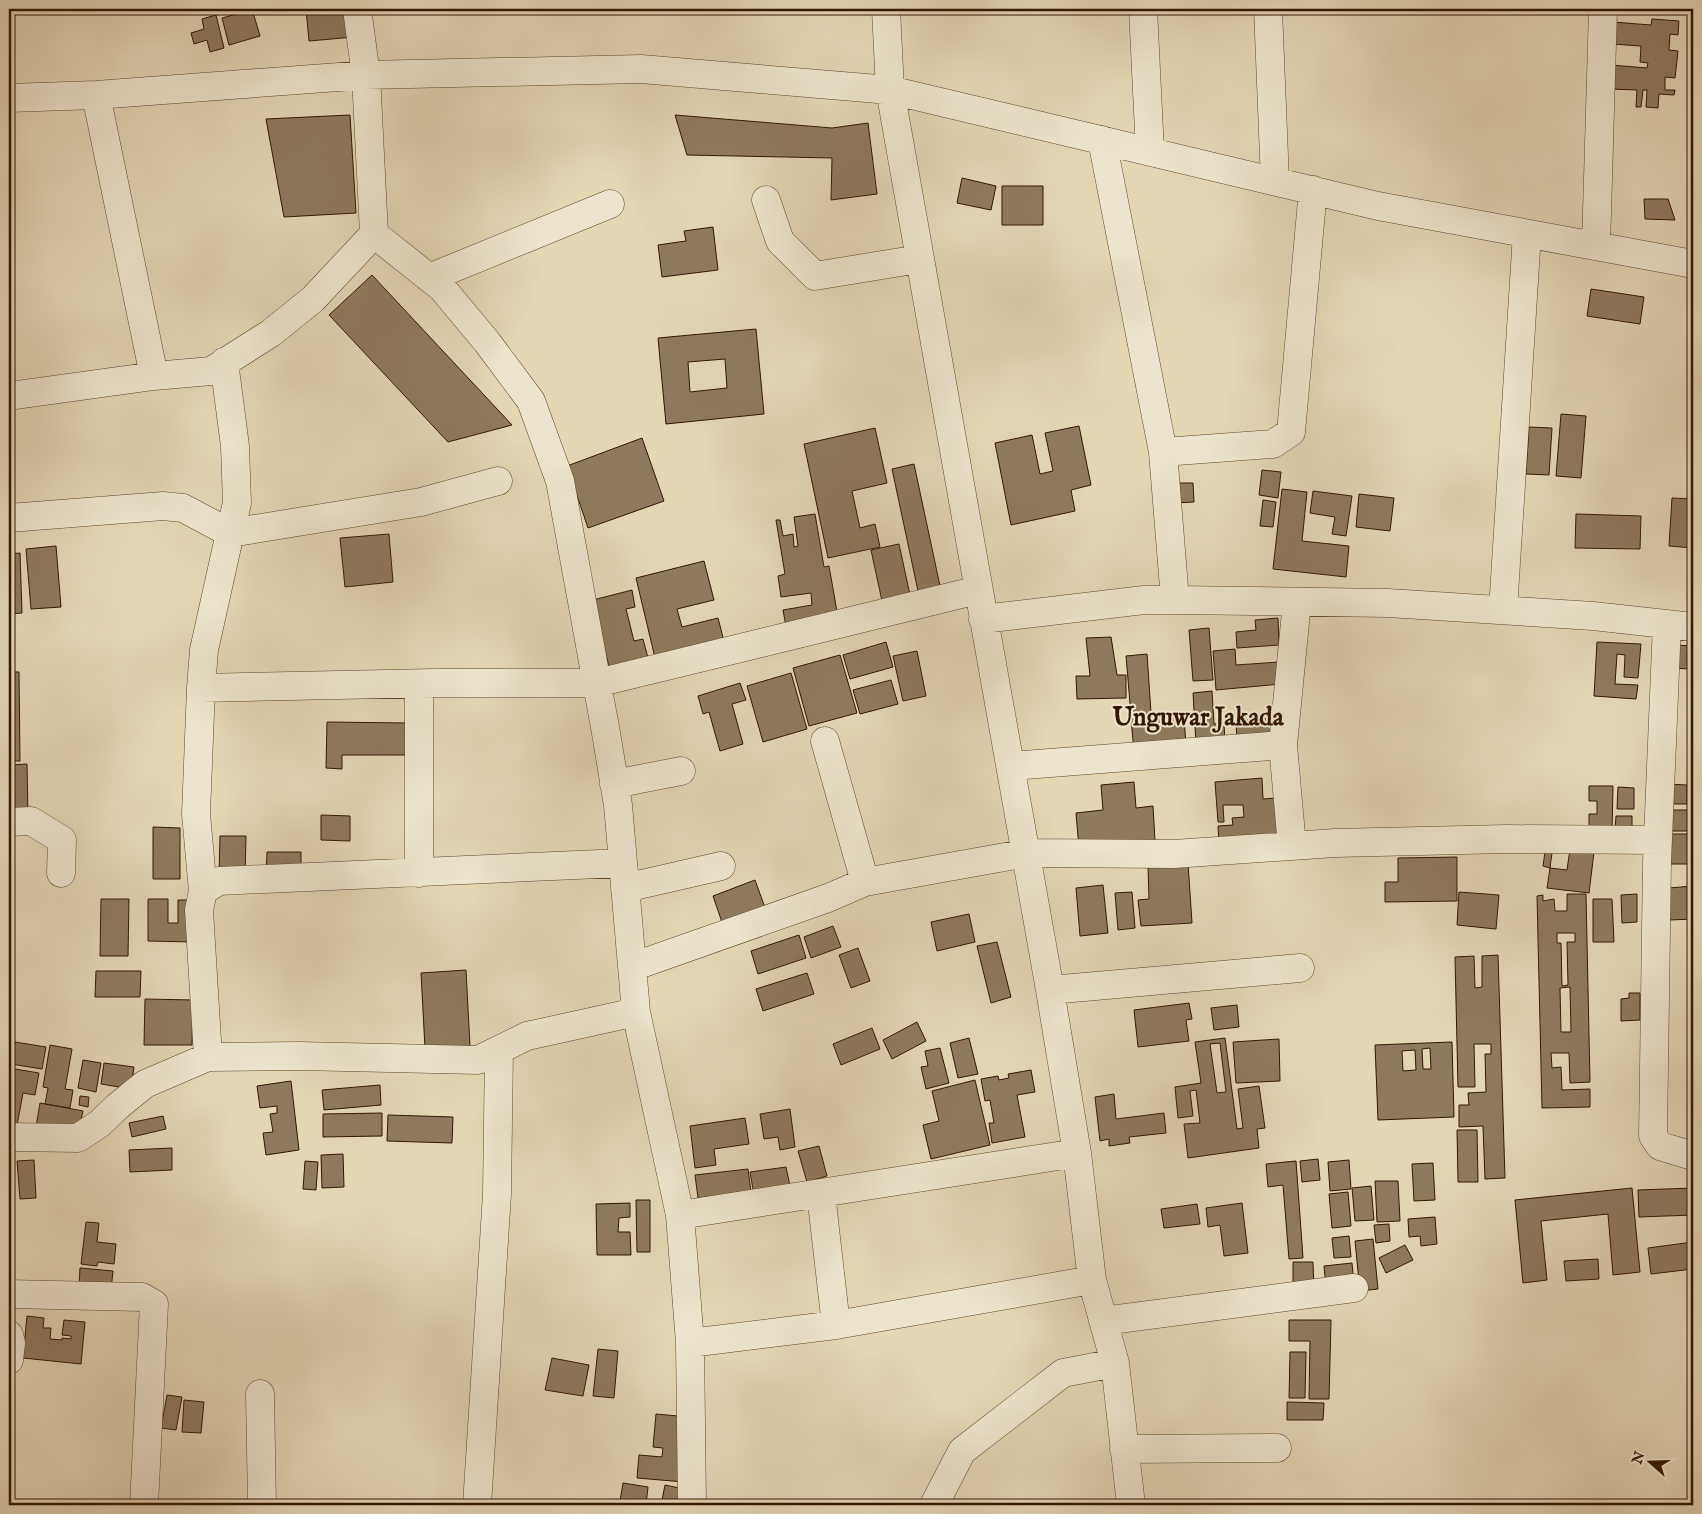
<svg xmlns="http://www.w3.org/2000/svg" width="1702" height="1514" font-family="'IM FELL English',serif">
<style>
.building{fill:#8e7a5e;stroke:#321702;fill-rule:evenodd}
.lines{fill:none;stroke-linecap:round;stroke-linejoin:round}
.minor-casing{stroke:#5e472e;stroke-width:29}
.minor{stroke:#ece4ce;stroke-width:28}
.labels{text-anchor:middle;stroke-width:4;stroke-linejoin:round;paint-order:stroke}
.district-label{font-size:25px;font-weight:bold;fill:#321702;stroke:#ece4ce}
</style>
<rect width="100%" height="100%" fill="#e2d6b3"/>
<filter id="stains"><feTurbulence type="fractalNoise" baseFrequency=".004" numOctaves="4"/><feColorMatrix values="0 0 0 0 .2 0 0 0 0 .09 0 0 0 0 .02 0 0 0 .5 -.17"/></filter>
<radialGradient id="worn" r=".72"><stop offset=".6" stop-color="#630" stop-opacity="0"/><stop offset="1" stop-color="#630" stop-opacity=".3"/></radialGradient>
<path class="building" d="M 243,9 L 252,9 L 260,36 L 229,45 L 222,18 L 244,12 Z
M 306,9 L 351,9 L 354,37 L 309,41 Z
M 495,9 L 536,9 L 495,13 Z
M 216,15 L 224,48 L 210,52 L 207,40 L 194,44 L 191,33 L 204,29 L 202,19 Z
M 1652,19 L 1679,21 L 1678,35 L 1670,34 L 1669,50 L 1678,51 L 1675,78 L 1665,77 L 1665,90 L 1675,90 L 1674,95 L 1659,94 L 1658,108 L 1646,107 L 1647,90 L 1643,90 L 1641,107 L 1636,107 L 1637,90 L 1609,89 L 1611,65 L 1647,68 L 1648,63 L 1640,62 L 1641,46 L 1612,44 L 1613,22 L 1651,25 Z
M 350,115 L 356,213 L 284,217 L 266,119 Z
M 675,115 L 832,128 L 868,123 L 877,194 L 831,200 L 832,158 L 687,155 Z
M 962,178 L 996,186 L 991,210 L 957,203 Z
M 1002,186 L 1043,186 L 1043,225 L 1002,225 Z
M 1644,199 L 1668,199 L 1675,220 L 1645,219 Z
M 713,227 L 718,270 L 662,277 L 658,245 L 686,241 L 684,231 Z
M 372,275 L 512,425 L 448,442 L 329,315 Z
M 1591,289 L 1644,297 L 1640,324 L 1587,316 Z
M 756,329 L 764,414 L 666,424 L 658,338 ZM 725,359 L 727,388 L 690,392 L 688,362 Z
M 1561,414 L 1586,416 L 1581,478 L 1556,476 Z
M 1079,426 L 1091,485 L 1071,490 L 1075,511 L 1011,525 L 995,443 L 1032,435 L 1040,474 L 1053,471 L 1045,433 Z
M 1529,427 L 1552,428 L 1549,475 L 1526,474 Z
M 875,428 L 887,483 L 852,491 L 860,528 L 875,524 L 880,547 L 828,558 L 804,444 Z
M 642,438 L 664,501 L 588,528 L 567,466 Z
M 914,464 L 940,586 L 918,591 L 892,469 Z
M 1262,470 L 1281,472 L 1278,498 L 1259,495 Z
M 1173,483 L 1193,483 L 1194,502 L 1174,503 Z
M 1282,489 L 1307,492 L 1302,541 L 1349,546 L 1346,577 L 1273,569 Z
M 1313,491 L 1352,496 L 1346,536 L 1332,534 L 1335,517 L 1310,513 Z
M 1359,494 L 1394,498 L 1390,531 L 1356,527 Z
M 1672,498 L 1693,499 L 1693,548 L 1669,546 Z
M 1263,500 L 1276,502 L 1273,527 L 1260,526 Z
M 815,514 L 824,567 L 829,566 L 839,623 L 787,632 L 783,610 L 812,605 L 811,593 L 781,597 L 778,576 L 785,574 L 776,520 L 780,520 L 783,536 L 793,534 L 794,547 L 798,546 L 794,517 Z
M 1576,514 L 1641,516 L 1640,549 L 1575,548 Z
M 389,534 L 393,582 L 345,587 L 340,538 Z
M 899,544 L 910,595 L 882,601 L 871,550 Z
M 56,546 L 61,607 L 31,609 L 26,549 Z
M 20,553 L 22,613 L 9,614 L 9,554 Z
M 704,561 L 714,600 L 677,609 L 682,627 L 718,618 L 725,645 L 656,662 L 636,578 Z
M 632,590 L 635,607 L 626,609 L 634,641 L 643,639 L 648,658 L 609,667 L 593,600 Z
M 1278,618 L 1279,645 L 1237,648 L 1236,632 L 1256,630 L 1255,620 Z
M 1209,628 L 1213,680 L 1193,681 L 1189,630 Z
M 1111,637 L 1117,675 L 1126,675 L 1126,698 L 1077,699 L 1076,676 L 1090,676 L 1086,638 Z
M 886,642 L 893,667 L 850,679 L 843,655 Z
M 1597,642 L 1641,644 L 1638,678 L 1624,677 L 1625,655 L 1617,654 L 1615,684 L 1638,685 L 1636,699 L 1594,696 Z
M 1675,645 L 1693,646 L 1690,669 L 1672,668 Z
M 1235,649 L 1236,665 L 1279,662 L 1281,684 L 1216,690 L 1213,651 Z
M 917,651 L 926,696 L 903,701 L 893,656 Z
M 1147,654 L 1151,713 L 1131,715 L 1126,656 Z
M 840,655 L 857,713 L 809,726 L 793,668 Z
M 9,672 L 19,672 L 20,761 L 9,761 Z
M 791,673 L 807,729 L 763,742 L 747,686 Z
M 891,680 L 898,704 L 860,714 L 853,690 Z
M 740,683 L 746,700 L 732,704 L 743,744 L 720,751 L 709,712 L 703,714 L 698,696 Z
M 1212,691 L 1214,724 L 1224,723 L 1225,742 L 1196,744 L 1193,693 Z
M 1184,715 L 1186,747 L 1134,751 L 1131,719 Z
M 1278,718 L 1279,741 L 1237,744 L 1236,721 Z
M 327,722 L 408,723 L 407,755 L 342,755 L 342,769 L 326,768 Z
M 27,764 L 28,817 L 9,817 L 9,765 Z
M 1262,778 L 1263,799 L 1275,798 L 1278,839 L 1219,844 L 1218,826 L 1233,825 L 1232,818 L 1244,817 L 1243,805 L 1223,805 L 1224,822 L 1218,822 L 1215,782 Z
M 1134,782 L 1136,808 L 1153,806 L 1155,841 L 1079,848 L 1076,813 L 1103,810 L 1101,785 Z
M 1666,784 L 1687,785 L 1687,804 L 1666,804 Z
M 1589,786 L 1613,786 L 1612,830 L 1589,830 L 1589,814 L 1597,814 L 1597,801 L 1589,801 Z
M 1618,787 L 1634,788 L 1634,809 L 1617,809 Z
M 1667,810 L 1693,810 L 1693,831 L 1667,831 Z
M 321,815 L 350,816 L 350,841 L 321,840 Z
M 1616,816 L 1632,816 L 1632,830 L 1615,830 Z
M 153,827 L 180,828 L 180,879 L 153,879 Z
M 1666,834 L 1688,834 L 1688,864 L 1666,864 Z
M 220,836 L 246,836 L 245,877 L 219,876 Z
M 1570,849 L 1594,852 L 1589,893 L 1547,888 L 1550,868 L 1567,870 Z
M 267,852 L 301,852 L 301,876 L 266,876 Z
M 1545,852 L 1552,853 L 1550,868 L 1543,866 Z
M 1457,857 L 1457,901 L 1385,902 L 1385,882 L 1398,882 L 1398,858 Z
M 1188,863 L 1192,923 L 1141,926 L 1138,900 L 1149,899 L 1148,866 Z
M 755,880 L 768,916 L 725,931 L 713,896 Z
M 1103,885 L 1108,933 L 1080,936 L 1076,888 Z
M 1693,886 L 1693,919 L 1670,920 L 1669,888 Z
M 1132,892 L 1135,928 L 1118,930 L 1115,893 Z
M 1459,892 L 1499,895 L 1496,929 L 1457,925 Z
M 1567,894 L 1586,894 L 1590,1082 L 1570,1083 L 1569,1053 L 1551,1053 L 1552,1068 L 1561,1067 L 1562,1090 L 1590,1089 L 1590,1107 L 1542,1108 L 1537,896 L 1543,895 L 1543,901 L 1554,899 L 1555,911 L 1567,911 ZM 1557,933 L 1575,933 L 1575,942 L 1567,942 L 1568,985 L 1562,986 L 1561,943 L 1557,943 ZM 1570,987 L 1571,1032 L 1561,1032 L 1560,988 Z
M 1637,894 L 1637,922 L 1622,923 L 1621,895 Z
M 101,899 L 129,899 L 128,956 L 100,956 Z
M 148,899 L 168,899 L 168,923 L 178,923 L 178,900 L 195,900 L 194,942 L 148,941 Z
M 1593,899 L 1612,899 L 1614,942 L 1593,942 Z
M 969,914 L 975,942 L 937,951 L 931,922 Z
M 833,926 L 841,947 L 811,958 L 804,937 Z
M 799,935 L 806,958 L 758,974 L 751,951 Z
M 997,942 L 1011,997 L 991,1003 L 977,946 Z
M 858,948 L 870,981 L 851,988 L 839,955 Z
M 1498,955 L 1505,1178 L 1485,1179 L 1483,1126 L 1459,1127 L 1459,1105 L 1469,1105 L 1468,1093 L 1486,1092 L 1485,1054 L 1491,1054 L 1491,1044 L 1474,1044 L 1475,1087 L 1458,1087 L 1455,957 L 1474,956 L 1475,988 L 1482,987 L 1482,956 Z
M 466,970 L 470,1046 L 425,1048 L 421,973 Z
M 96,971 L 141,971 L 140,997 L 95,997 Z
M 807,973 L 814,994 L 763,1011 L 756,989 Z
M 1629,993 L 1640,993 L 1640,1020 L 1621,1021 L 1621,999 L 1629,998 Z
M 145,999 L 193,1000 L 192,1045 L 144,1045 Z
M 1189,1003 L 1192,1019 L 1186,1020 L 1189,1041 L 1138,1047 L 1134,1010 Z
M 1237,1005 L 1239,1027 L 1214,1030 L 1211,1008 Z
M 917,1022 L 926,1041 L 892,1059 L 883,1040 Z
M 872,1028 L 880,1049 L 841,1065 L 833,1044 Z
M 969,1038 L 978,1074 L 958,1078 L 950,1043 Z
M 1225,1038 L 1237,1129 L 1243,1128 L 1238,1089 L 1259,1086 L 1265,1128 L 1257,1129 L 1259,1148 L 1188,1158 L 1184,1124 L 1200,1123 L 1196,1090 L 1190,1091 L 1193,1116 L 1178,1118 L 1175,1087 L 1201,1083 L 1195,1042 ZM 1220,1043 L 1226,1092 L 1217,1093 L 1210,1044 Z
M 1279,1039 L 1280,1081 L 1236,1083 L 1233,1042 Z
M 15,1042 L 46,1047 L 42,1069 L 11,1064 Z
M 1452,1042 L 1454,1117 L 1378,1120 L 1375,1045 ZM 1430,1048 L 1431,1069 L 1423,1069 L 1422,1049 ZM 1415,1050 L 1416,1070 L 1403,1071 L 1402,1051 Z
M 50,1045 L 72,1049 L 65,1089 L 73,1090 L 70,1108 L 45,1104 L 48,1088 L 43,1087 Z
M 940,1048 L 949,1083 L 926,1089 L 921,1067 L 928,1066 L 925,1051 Z
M 83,1060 L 101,1063 L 96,1092 L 78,1088 Z
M 104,1063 L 134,1067 L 131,1089 L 101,1084 Z
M 9,1068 L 39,1073 L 35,1095 L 23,1093 L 16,1131 L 9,1130 Z
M 1031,1070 L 1035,1092 L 1017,1095 L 1025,1137 L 992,1143 L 989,1123 L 994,1123 L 990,1100 L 985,1101 L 981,1079 L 998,1076 L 999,1080 L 1009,1078 L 1008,1074 Z
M 975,1080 L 990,1145 L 931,1159 L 923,1125 L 939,1121 L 932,1091 Z
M 291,1081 L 299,1150 L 266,1155 L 263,1133 L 273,1132 L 270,1114 L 277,1113 L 277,1106 L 260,1108 L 257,1086 Z
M 380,1085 L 381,1105 L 324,1110 L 322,1090 Z
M 1114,1094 L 1116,1119 L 1164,1113 L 1166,1133 L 1129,1137 L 1130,1143 L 1109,1146 L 1109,1139 L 1100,1141 L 1095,1097 Z
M 80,1096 L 89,1097 L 88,1107 L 79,1105 Z
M 40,1103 L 83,1111 L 78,1134 L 36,1127 Z
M 790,1109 L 795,1147 L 780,1150 L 778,1137 L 764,1139 L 760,1114 Z
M 382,1113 L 382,1136 L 323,1137 L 323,1114 Z
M 388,1115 L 453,1117 L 452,1143 L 387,1141 Z
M 163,1116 L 166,1129 L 132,1137 L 129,1123 Z
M 745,1118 L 749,1144 L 714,1149 L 716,1165 L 695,1168 L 690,1126 Z
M 1457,1130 L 1477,1130 L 1478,1182 L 1458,1182 Z
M 819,1146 L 827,1176 L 807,1182 L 798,1151 Z
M 172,1148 L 172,1170 L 130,1172 L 129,1150 Z
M 343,1154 L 344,1187 L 322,1188 L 321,1155 Z
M 9,1159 L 10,1159 L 12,1200 L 9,1200 Z
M 1318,1159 L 1320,1180 L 1302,1182 L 1300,1161 Z
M 34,1160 L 36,1198 L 20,1199 L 17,1161 Z
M 1349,1160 L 1351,1189 L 1330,1191 L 1328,1162 Z
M 305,1161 L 318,1162 L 316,1190 L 303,1189 Z
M 1296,1161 L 1303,1258 L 1289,1259 L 1283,1185 L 1268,1187 L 1266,1164 Z
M 1433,1163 L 1435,1200 L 1414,1201 L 1412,1164 Z
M 786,1167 L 790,1186 L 755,1201 L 750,1172 Z
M 748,1169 L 751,1192 L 698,1198 L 695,1175 Z
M 1375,1181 L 1398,1181 L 1400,1221 L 1377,1222 Z
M 1371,1186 L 1374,1220 L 1355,1221 L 1352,1188 Z
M 1632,1188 L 1640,1272 L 1613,1275 L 1608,1214 L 1541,1221 L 1547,1280 L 1523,1283 L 1515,1200 Z
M 1693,1188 L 1693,1215 L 1639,1217 L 1638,1190 Z
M 1348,1192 L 1351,1226 L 1332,1228 L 1329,1194 Z
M 636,1200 L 650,1200 L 650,1252 L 637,1252 Z
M 630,1203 L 630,1217 L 619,1218 L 618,1232 L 630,1232 L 631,1255 L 597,1255 L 596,1204 Z
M 1242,1203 L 1248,1253 L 1224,1256 L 1220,1225 L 1208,1227 L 1206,1208 Z
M 1197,1204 L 1200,1224 L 1164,1228 L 1161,1209 Z
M 1435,1217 L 1437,1244 L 1421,1246 L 1420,1236 L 1409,1237 L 1408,1219 Z
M 1688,1217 L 1693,1217 L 1693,1234 L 1688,1234 Z
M 86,1222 L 99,1223 L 97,1242 L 116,1244 L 114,1264 L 98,1262 L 97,1266 L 81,1264 Z
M 1389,1224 L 1390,1241 L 1376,1243 L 1374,1225 Z
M 1349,1236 L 1351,1257 L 1334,1258 L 1332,1238 Z
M 1373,1239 L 1378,1289 L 1360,1291 L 1355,1241 Z
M 1693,1242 L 1693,1269 L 1651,1274 L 1648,1248 Z
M 1405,1245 L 1413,1260 L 1386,1273 L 1379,1258 Z
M 1598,1259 L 1599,1279 L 1566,1281 L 1564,1261 Z
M 1293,1262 L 1313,1262 L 1314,1292 L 1293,1293 Z
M 1352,1263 L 1354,1284 L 1326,1287 L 1324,1266 Z
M 80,1268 L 113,1271 L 111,1290 L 79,1287 Z
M 27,1316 L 44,1318 L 43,1328 L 51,1328 L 50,1339 L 62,1340 L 62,1338 L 71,1339 L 71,1336 L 62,1335 L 64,1320 L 85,1322 L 81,1364 L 23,1358 Z
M 1289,1320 L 1331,1320 L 1329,1399 L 1309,1399 L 1310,1341 L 1289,1341 Z
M 598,1349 L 618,1351 L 614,1398 L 593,1396 Z
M 1290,1352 L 1306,1352 L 1305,1398 L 1289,1398 Z
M 552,1358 L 589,1365 L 583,1396 L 545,1390 Z
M 167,1395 L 182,1397 L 176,1430 L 161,1428 Z
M 184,1400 L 204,1402 L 201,1433 L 182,1432 Z
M 1287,1402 L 1324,1403 L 1323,1420 L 1287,1420 Z
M 656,1414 L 689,1417 L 684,1482 L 637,1478 L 639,1455 L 662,1457 L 663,1448 L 653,1447 Z
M 623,1483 L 648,1487 L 646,1505 L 620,1501 Z
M 665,1485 L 684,1489 L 680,1505 L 661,1505 Z"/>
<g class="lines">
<defs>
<path id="minor" d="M 886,9 L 890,90 L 1050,990 L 1077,1153 L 1092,1280 L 1115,1363 L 1131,1505
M 1143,9 L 1150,152
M 1268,9 L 1275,181
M 96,95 L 154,376
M 9,98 L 96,95 L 366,75 L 641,69 L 890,90 L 1378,206 L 1693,264
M 1102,140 L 1163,452 L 1175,600
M 766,200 L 780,241 L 815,276 L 919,259
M 374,234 L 442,288 L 487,342 L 531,401 L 560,481 L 606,733 L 618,805 L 636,1012 L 680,1215 L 690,1343 L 692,1505
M 1596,246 L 1603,9
M 429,278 L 610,204
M 224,362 L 235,446 L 237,503 L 230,533 L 421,502 L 498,481
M 9,396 L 154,376 L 211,371 L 271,333 L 313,299 L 374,234 L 366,75 L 357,9
M 1163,452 L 1273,444 L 1291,432 L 1313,190
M 9,518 L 163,506 L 183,508 L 230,533 L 204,650 L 201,688 L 434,683 L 597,683 L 978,590
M 1503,610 L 1527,234
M 983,619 L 1144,600 L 1175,600 L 1388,603 L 1593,616 L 1693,627
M 1667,624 L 1657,862 L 1653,1136 L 1660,1146 L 1693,1156
M 201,688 L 196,814 L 203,891
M 825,741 L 865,882
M 1011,766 L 1283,745
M 614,784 L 681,771
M 9,822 L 31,821 L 62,840 L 61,873
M 1292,846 L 1283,745 L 1297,602
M 419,873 L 419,684
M 625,888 L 721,866
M 632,967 L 828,898 L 865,882 L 1027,853 L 1174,854 L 1335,843 L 1506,839 L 1658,840
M 1050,990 L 1300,968
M 208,1057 L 199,910 L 203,891 L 219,881 L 622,863
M 9,1137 L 78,1138 L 99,1124 L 118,1106 L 145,1084 L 208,1057 L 299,1056 L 478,1060 L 527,1036 L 636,1012
M 821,1194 L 836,1325
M 680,1215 L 1077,1153
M 9,1294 L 142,1297 L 154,1304 L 144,1505
M 1103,1321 L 1354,1288
M 9,1335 L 11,1343 L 9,1360
M 690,1343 L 836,1325 L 1092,1280
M 260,1394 L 262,1505
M 1124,1449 L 1277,1448
M 477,1505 L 497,1194 L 499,1050
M 934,1505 L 962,1451 L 1063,1373 L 1115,1363"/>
</defs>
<use href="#minor" class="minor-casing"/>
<use href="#minor" class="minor"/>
</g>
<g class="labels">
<g class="district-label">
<text x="1198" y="725">Unguwar Jakada</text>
</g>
</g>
<rect width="1702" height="1514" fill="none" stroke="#e2d6b3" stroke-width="30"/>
<rect x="10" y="10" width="1682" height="1494" fill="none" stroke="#321702" stroke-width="2.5"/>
<rect x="15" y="15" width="1672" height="1484" fill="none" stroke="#321702"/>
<g transform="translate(1650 1462) rotate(290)" stroke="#ece4ce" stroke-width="4" paint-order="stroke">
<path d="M0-4L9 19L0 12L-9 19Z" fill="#321702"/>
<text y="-8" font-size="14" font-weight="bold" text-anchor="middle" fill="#321702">N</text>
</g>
<rect width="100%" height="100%" filter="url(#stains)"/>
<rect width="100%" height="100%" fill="url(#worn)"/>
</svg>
